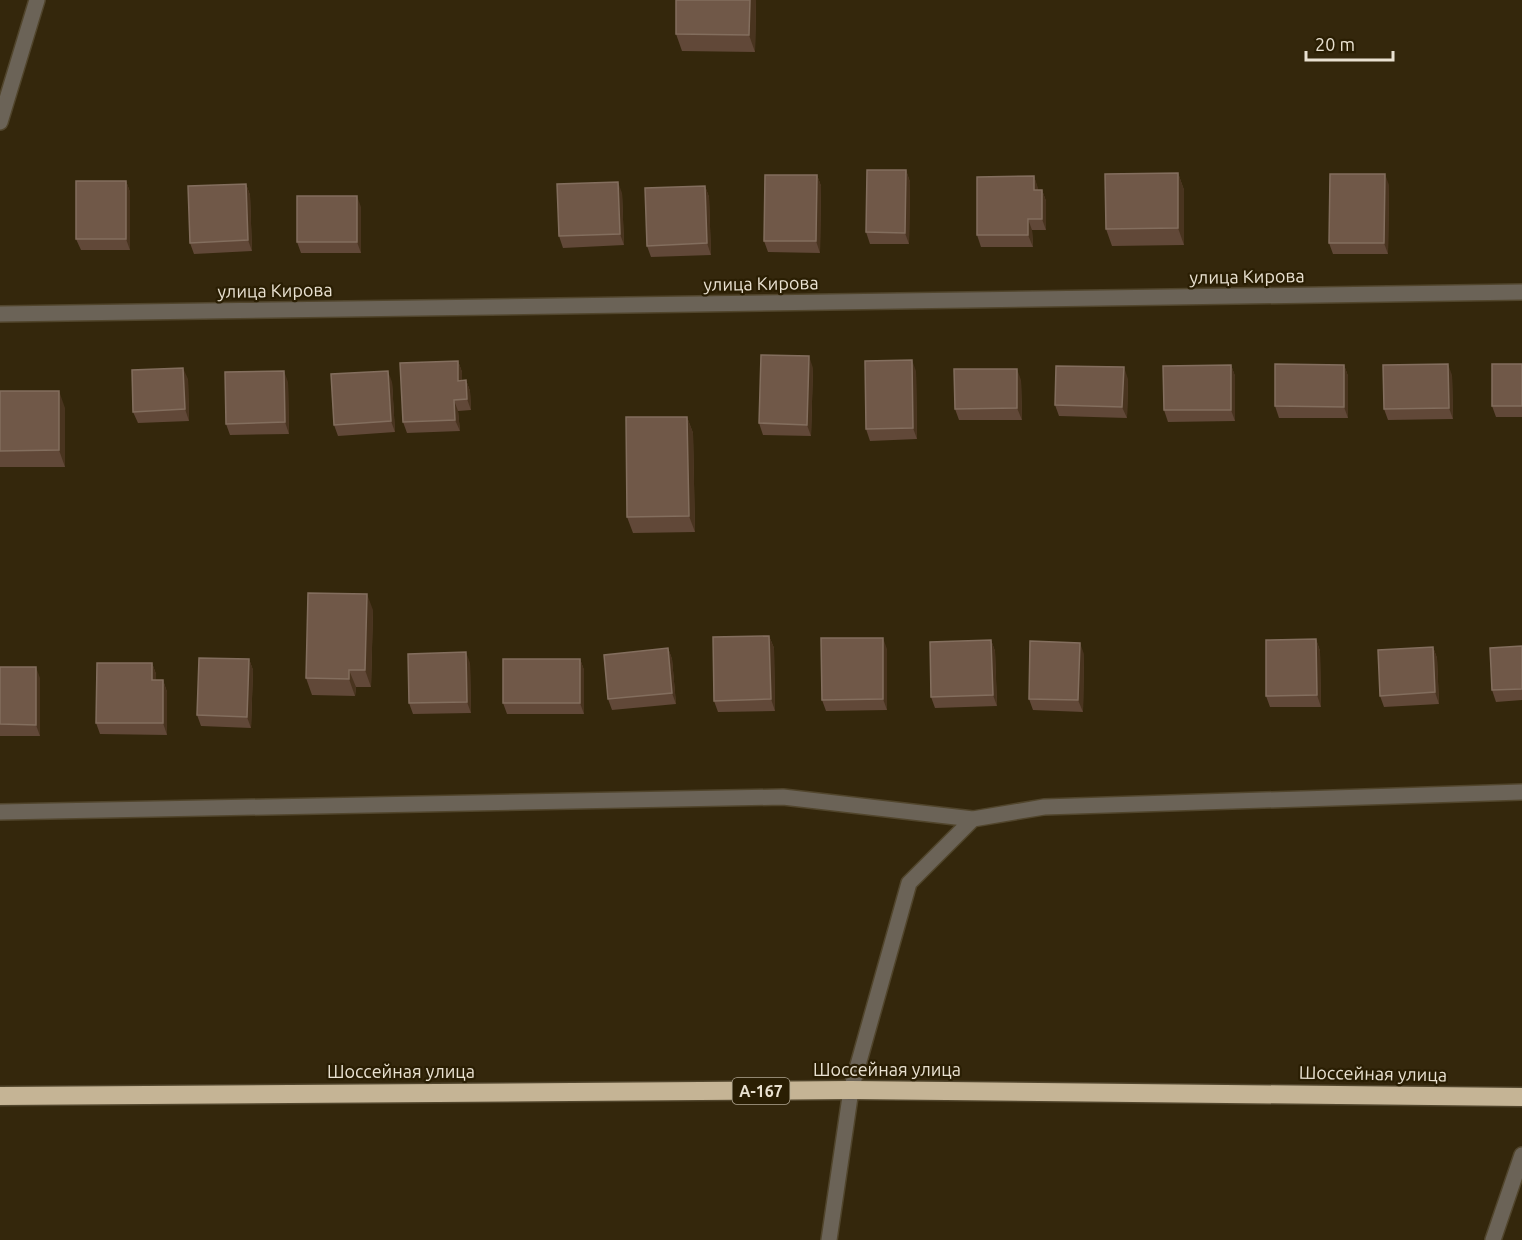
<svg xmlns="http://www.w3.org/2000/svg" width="1522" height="1240" font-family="Ubuntu,sans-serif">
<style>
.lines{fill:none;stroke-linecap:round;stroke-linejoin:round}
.street-casing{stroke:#51452c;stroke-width:18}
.highway-casing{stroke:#51452c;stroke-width:21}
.street{stroke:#6b6357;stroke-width:15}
.highway{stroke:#c5b495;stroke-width:18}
.wall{fill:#614838}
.shaded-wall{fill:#49341f}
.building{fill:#705848;stroke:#836e5e;stroke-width:1.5}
.labels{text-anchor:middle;stroke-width:4.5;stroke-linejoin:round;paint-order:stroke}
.shield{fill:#2a1e03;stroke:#b0a693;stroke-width:1.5}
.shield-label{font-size:16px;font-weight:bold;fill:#e9e1d1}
.street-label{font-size:18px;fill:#e9e1d1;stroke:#2a1e03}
</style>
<rect width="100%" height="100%" fill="#34270c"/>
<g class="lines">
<defs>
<path id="street" d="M 0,122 L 37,0
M 0,314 L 1522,292
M 0,812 L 783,797 L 973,819
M 829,1240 L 851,1090 L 909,883 L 973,819 L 1044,807 L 1522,792
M 1493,1240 L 1522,1155"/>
<path id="highway" d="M 0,1096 L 851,1090 L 1522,1097"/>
</defs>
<use href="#street" class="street-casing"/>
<use href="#highway" class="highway-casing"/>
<use href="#street" class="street"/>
<use href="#highway" class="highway"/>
</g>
<path class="wall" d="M 756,0 L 755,52 L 682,51 L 676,34 Z
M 906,170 L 910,182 L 909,244 L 870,244 L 866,232 Z
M 1178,173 L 1184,190 L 1184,245 L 1112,246 L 1106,229 Z
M 817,175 L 821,186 L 820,253 L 768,252 L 764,241 Z
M 1034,176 L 1038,190 L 1042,190 L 1046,201 L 1046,230 L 1032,230 L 1033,247 L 981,247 L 977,235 Z
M 126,181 L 130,192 L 130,250 L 81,250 L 76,239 Z
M 246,184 L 250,195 L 252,251 L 194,254 L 190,243 Z
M 1389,185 L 1388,254 L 1333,254 L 1329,243 Z
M 705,186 L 709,197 L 711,255 L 651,257 L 647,246 Z
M 622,193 L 624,245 L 563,248 L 559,236 Z
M 361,207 L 361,253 L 301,253 L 297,242 Z
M 458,361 L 462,372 L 462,380 L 466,380 L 470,391 L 471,410 L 458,411 L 460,431 L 407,433 L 403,422 Z
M 1522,364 L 1522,417 L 1496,417 L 1492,406 Z
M 1231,365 L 1235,376 L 1235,421 L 1168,422 L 1164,410 Z
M 1344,365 L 1348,376 L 1348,418 L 1279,418 L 1275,406 Z
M 813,368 L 811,436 L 763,435 L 759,423 Z
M 916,371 L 917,439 L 870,441 L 866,429 Z
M 1452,375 L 1453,419 L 1388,420 L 1384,409 Z
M 188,379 L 189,421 L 138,423 L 133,412 Z
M 1128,379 L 1127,418 L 1059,416 L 1055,405 Z
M 1021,380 L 1022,420 L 959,420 L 955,409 Z
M 288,382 L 289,434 L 230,435 L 226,424 Z
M 392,382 L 395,432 L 338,436 L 334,425 Z
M 0,391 L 65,408 L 65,467 L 0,467 Z
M 687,417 L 693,433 L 695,532 L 633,533 L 627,517 Z
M 373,610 L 371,687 L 356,687 L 355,696 L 312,695 L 306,678 Z
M 769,636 L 774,648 L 775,711 L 718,712 L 714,701 Z
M 1316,639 L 1320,651 L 1321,707 L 1270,707 L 1266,696 Z
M 991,640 L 995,651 L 997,706 L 935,708 L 931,697 Z
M 1522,646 L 1522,700 L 1496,702 L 1492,690 Z
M 1433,647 L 1437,658 L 1439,704 L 1384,707 L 1380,696 Z
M 668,648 L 672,659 L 676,704 L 612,710 L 608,699 Z
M 887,649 L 887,710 L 826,711 L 822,700 Z
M 1084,654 L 1083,712 L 1033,710 L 1029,699 Z
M 249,659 L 253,670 L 251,728 L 201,726 L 197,715 Z
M 580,659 L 584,670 L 584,714 L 507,714 L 503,703 Z
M 152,663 L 156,674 L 156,680 L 163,680 L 167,692 L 167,735 L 100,734 L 96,723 Z
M 470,663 L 471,713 L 413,714 L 409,703 Z
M 0,667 L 40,678 L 40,736 L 0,736 Z"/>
<path class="shaded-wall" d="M 750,0 L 756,0 L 755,52 L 749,35 Z
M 906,170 L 910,182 L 909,244 L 905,233 Z
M 1178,173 L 1184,190 L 1184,245 L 1178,228 Z
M 1385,174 L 1389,185 L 1388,254 L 1384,243 Z
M 817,175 L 821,186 L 820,253 L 816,241 Z
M 1034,176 L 1038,188 L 1038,201 L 1034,190 Z
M 126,181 L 130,192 L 130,250 L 126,239 Z
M 618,182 L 622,193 L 624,245 L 620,234 Z
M 246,184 L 250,195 L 252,251 L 248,240 Z
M 705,186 L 709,197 L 711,255 L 707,243 Z
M 1042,190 L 1046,201 L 1046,230 L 1042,219 Z
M 357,196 L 361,207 L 361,253 L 357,242 Z
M 1028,219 L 1032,230 L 1033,247 L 1028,235 Z
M 809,356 L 813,368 L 811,436 L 807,425 Z
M 912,360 L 916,371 L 917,439 L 913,428 Z
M 458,361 L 462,372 L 462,392 L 458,381 Z
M 1448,364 L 1452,375 L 1453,419 L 1449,408 Z
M 1231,365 L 1235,376 L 1235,421 L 1231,410 Z
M 1344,365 L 1348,376 L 1348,418 L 1344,407 Z
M 1124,367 L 1128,379 L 1127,418 L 1122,407 Z
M 183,368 L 188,379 L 189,421 L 185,409 Z
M 1017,369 L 1021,380 L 1022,420 L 1017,408 Z
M 284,371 L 288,382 L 289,434 L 285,422 Z
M 388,371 L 392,382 L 395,432 L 391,421 Z
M 466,380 L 470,391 L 471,410 L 467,399 Z
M 59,391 L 65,408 L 65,467 L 59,450 Z
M 454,400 L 458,411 L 460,431 L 455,420 Z
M 687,417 L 693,433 L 695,532 L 689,516 Z
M 367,594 L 373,610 L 371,687 L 365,670 Z
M 769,636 L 774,648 L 775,711 L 771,699 Z
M 883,638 L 887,649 L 887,710 L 883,699 Z
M 1316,639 L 1320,651 L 1321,707 L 1317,695 Z
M 991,640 L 995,651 L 997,706 L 993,695 Z
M 1080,643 L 1084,654 L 1083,712 L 1078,700 Z
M 1433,647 L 1437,658 L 1439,704 L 1435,692 Z
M 668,648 L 672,659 L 676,704 L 672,693 Z
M 466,652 L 470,663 L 471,713 L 467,702 Z
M 249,659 L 253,670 L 251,728 L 247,717 Z
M 580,659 L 584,670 L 584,714 L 580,703 Z
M 152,663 L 156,674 L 156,691 L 152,680 Z
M 36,667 L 40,678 L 40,736 L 36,725 Z
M 349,670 L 356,687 L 355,696 L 349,679 Z
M 163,680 L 167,692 L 167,735 L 163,723 Z"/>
<path class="building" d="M 676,0 L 750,0 L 749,35 L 676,34 Z
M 867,170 L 906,170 L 905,233 L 866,232 Z
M 1178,173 L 1178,228 L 1106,229 L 1105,174 Z
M 1330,174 L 1385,174 L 1384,243 L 1329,243 Z
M 765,175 L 817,175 L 816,241 L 764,241 Z
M 1034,176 L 1034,190 L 1042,190 L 1042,219 L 1028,219 L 1028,235 L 977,235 L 977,177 Z
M 76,181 L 126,181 L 126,239 L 76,239 Z
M 618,182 L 620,234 L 559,236 L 557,184 Z
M 246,184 L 248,240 L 190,243 L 188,186 Z
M 705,186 L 707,243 L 647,246 L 645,188 Z
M 297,196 L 357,196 L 357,242 L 297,242 Z
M 761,355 L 809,356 L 807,425 L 759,423 Z
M 912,360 L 913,428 L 866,429 L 865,361 Z
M 458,361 L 458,381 L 466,380 L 467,399 L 454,400 L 455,420 L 403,422 L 400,363 Z
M 1275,364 L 1344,365 L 1344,407 L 1275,406 Z
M 1448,364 L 1449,408 L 1384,409 L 1383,365 Z
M 1492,364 L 1522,364 L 1522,406 L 1492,406 Z
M 1231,365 L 1231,410 L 1164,410 L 1163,366 Z
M 1056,366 L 1124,367 L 1122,407 L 1055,405 Z
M 183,368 L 185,409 L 133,412 L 132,370 Z
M 954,369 L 1017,369 L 1017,408 L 955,409 Z
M 284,371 L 285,422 L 226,424 L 225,372 Z
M 388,371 L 391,421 L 334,425 L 331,374 Z
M 0,391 L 59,391 L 59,450 L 0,451 Z
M 626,417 L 687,417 L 689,516 L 627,517 Z
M 308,593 L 367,594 L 365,670 L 349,670 L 349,679 L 306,678 Z
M 769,636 L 771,699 L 714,701 L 713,637 Z
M 821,638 L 883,638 L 883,699 L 822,700 Z
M 1316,639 L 1317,695 L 1266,696 L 1266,640 Z
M 991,640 L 993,695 L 931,697 L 930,642 Z
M 1030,641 L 1080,643 L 1078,700 L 1029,699 Z
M 1522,646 L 1522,689 L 1492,690 L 1490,648 Z
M 1433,647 L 1435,692 L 1380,696 L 1378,650 Z
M 668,648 L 672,693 L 608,699 L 604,655 Z
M 466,652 L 467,702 L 409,703 L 408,654 Z
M 199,658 L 249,659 L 247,717 L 197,715 Z
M 503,659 L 580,659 L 580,703 L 503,703 Z
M 97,663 L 152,663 L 152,680 L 163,680 L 163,723 L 96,723 Z
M 0,667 L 36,667 L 36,725 L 0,724 Z"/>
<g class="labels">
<rect class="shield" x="732.5" y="1078" width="57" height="26" rx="4.5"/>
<g class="shield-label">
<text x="761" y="1097">А-167</text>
</g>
<g class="street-label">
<text transform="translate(1247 277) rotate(-1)" y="6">улица Кирова</text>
<text transform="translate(761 284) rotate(-1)" y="6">улица Кирова</text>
<text transform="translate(275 291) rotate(-1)" y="6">улица Кирова</text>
<text x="887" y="1076">Шоссейная улица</text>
<text x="401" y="1078">Шоссейная улица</text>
<text transform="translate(1373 1074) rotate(1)" y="6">Шоссейная улица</text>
</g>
</g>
<path d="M1306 51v9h87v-9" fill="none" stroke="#e9e1d1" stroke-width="3"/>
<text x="1315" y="51" font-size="18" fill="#e9e1d1" stroke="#2a1e03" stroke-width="4.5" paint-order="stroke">20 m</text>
</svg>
